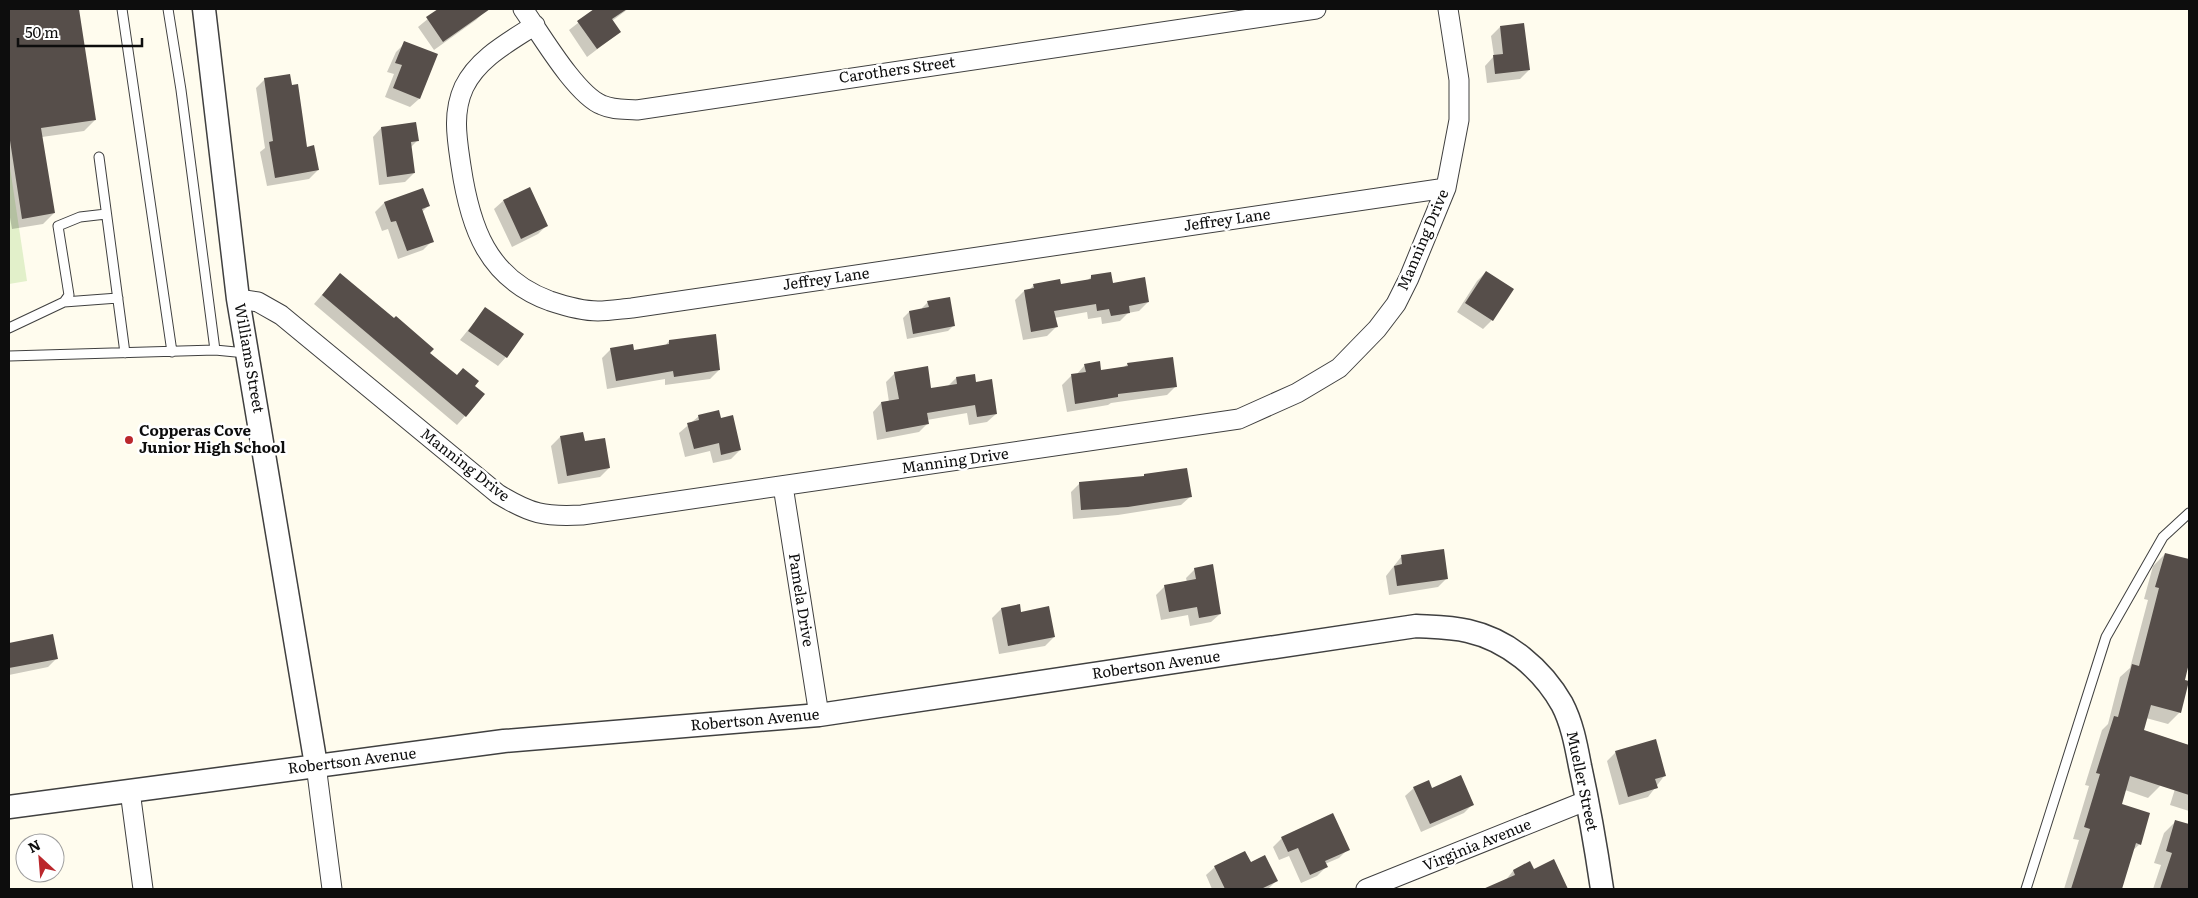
<svg xmlns="http://www.w3.org/2000/svg" width="2198" height="898" font-family="Literata,serif">
<style>
.pitch{fill:#e2f0ca}
.shadow{fill:#0003}
.building{fill:#564e4a}
.lines{fill:none;stroke-linecap:round;stroke-linejoin:round}
.service-casing{stroke:#404040;stroke-width:11}
.minor-casing{stroke:#404040;stroke-width:21}
.tertiary-casing{stroke:#404040;stroke-width:25}
.service{stroke:#fff;stroke-width:9}
.minor{stroke:#fff;stroke-width:19}
.tertiary{stroke:#fff;stroke-width:22}
.poi-dot{fill:#bb272c;stroke:#fff;stroke-width:2}
.labels{text-anchor:middle;stroke-width:5;stroke-linejoin:round;paint-order:stroke}
.street-label{font-size:15px;fill:#0d0d0d;stroke:#fff}
.poi-label{font-size:15px;font-weight:bold;fill:#0d0d0d;stroke:#fff;text-anchor:start}
</style>
<rect width="100%" height="100%" fill="#fffcee"/>
<path class="pitch" d="M 9,161 L 27,281 L 9,284 Z"/>
<path class="shadow" d="M 9,9 L 78,9 L 95,120 L 84,131 L 42,137 L 54,213 L 43,224 L 12,229 L 9,212 Z
M 440,9 L 483,9 L 485,11 L 476,20 L 434,50 L 418,27 Z
M 596,9 L 628,9 L 612,21 L 620,32 L 587,57 L 569,30 Z
M 1500,27 L 1529,70 L 1520,79 L 1487,83 L 1485,66 L 1494,56 L 1491,36 Z
M 405,43 L 419,99 L 410,107 L 385,97 L 394,74 L 387,72 L 396,52 Z
M 265,79 L 318,170 L 309,179 L 267,186 L 260,152 L 265,148 L 256,88 Z
M 381,128 L 418,140 L 410,148 L 414,173 L 405,182 L 379,185 L 373,137 Z
M 422,190 L 428,206 L 422,212 L 432,241 L 423,250 L 398,259 L 388,229 L 382,231 L 375,212 L 384,203 Z
M 503,201 L 547,225 L 538,234 L 512,247 L 494,209 Z
M 1486,272 L 1492,320 L 1483,329 L 1457,312 L 1477,281 Z
M 340,274 L 428,353 L 457,376 L 473,386 L 465,416 L 457,425 L 314,304 Z
M 1091,277 L 1148,302 L 1139,311 L 1128,313 L 1120,321 L 1102,324 L 1101,317 L 1088,319 L 1087,312 L 1054,318 L 1056,327 L 1047,336 L 1023,340 L 1015,300 L 1024,291 L 1029,290 L 1034,285 L 1060,286 L 1087,281 Z
M 928,302 L 954,325 L 948,331 L 907,339 L 903,318 L 909,312 L 922,310 L 922,308 Z
M 485,309 L 506,357 L 498,366 L 460,340 Z
M 669,341 L 719,370 L 710,379 L 665,385 L 665,379 L 607,389 L 602,358 L 611,349 L 633,352 L 664,347 Z
M 1128,364 L 1176,386 L 1167,395 L 1111,403 L 1108,405 L 1067,412 L 1062,385 L 1071,376 L 1076,375 L 1085,365 L 1100,371 L 1124,367 Z
M 895,373 L 930,389 L 948,386 L 956,378 L 975,383 L 996,414 L 987,422 L 969,425 L 967,413 L 927,420 L 928,423 L 919,432 L 877,440 L 873,412 L 881,403 L 889,402 L 886,382 Z
M 699,416 L 720,420 L 740,450 L 731,459 L 713,463 L 710,451 L 685,457 L 679,433 Z
M 560,437 L 584,443 L 609,468 L 600,477 L 558,484 L 551,446 Z
M 1080,483 L 1190,497 L 1181,505 L 1118,515 L 1073,519 L 1071,492 Z
M 2165,554 L 2189,560 L 2189,658 L 2183,680 L 2180,712 L 2168,724 L 2146,718 L 2142,731 L 2160,786 L 2148,798 L 2125,790 L 2120,805 L 2140,844 L 2132,851 L 2120,889 L 2064,889 L 2079,840 L 2073,839 L 2089,786 L 2085,785 L 2102,730 L 2108,724 L 2120,677 L 2130,668 L 2148,600 L 2144,599 L 2153,566 Z
M 1401,557 L 1447,578 L 1438,587 L 1389,595 L 1386,576 Z
M 1195,569 L 1220,614 L 1211,622 L 1190,626 L 1188,615 L 1161,620 L 1156,595 L 1165,586 L 1187,582 L 1186,578 Z
M 1001,609 L 1020,613 L 1054,637 L 1045,646 L 999,654 L 992,618 Z
M 52,636 L 57,658 L 48,667 L 9,675 L 9,644 Z
M 1616,752 L 1665,775 L 1648,797 L 1619,805 L 1607,761 Z
M 2189,755 L 2189,811 L 2170,805 L 2184,760 Z
M 1414,788 L 1432,790 L 1472,805 L 1464,813 L 1421,832 L 1405,796 Z
M 2176,821 L 2189,825 L 2189,889 L 2153,889 L 2161,865 L 2154,863 L 2164,833 Z
M 1282,838 L 1348,849 L 1339,858 L 1325,864 L 1326,867 L 1317,876 L 1301,883 L 1289,856 L 1279,860 L 1273,847 Z
M 1554,861 L 1567,889 L 1486,889 L 1505,881 L 1513,871 L 1534,871 Z
M 1215,867 L 1276,881 L 1268,889 L 1212,889 L 1206,875 Z"/>
<path class="building" d="M 9,9 L 79,9 L 96,120 L 41,128 L 55,213 L 22,219 L 9,134 Z
M 438,9 L 490,9 L 443,42 L 426,17 Z
M 594,9 L 627,9 L 612,19 L 621,32 L 597,49 L 577,21 Z
M 1524,23 L 1530,70 L 1495,74 L 1493,55 L 1503,54 L 1500,26 Z
M 404,41 L 438,54 L 420,99 L 393,88 L 402,65 L 395,63 Z
M 290,74 L 292,85 L 298,84 L 307,147 L 314,145 L 319,170 L 275,178 L 269,142 L 273,141 L 264,78 Z
M 416,122 L 419,141 L 411,142 L 415,173 L 387,177 L 381,127 Z
M 530,187 L 548,226 L 521,239 L 503,200 Z
M 423,188 L 430,206 L 422,209 L 434,242 L 407,251 L 396,221 L 391,222 L 384,202 Z
M 1486,271 L 1514,289 L 1493,321 L 1465,303 Z
M 1111,272 L 1113,283 L 1145,277 L 1149,302 L 1129,306 L 1130,313 L 1111,316 L 1109,309 L 1097,311 L 1096,304 L 1054,311 L 1058,327 L 1031,332 L 1024,290 L 1034,288 L 1033,284 L 1060,279 L 1061,284 L 1091,279 L 1091,275 Z
M 340,273 L 394,318 L 396,316 L 434,349 L 430,353 L 457,375 L 463,368 L 479,381 L 475,386 L 485,394 L 466,417 L 322,295 Z
M 950,297 L 955,326 L 913,334 L 909,311 L 929,307 L 927,301 Z
M 485,307 L 524,334 L 507,358 L 468,331 Z
M 716,334 L 720,370 L 674,377 L 673,371 L 616,381 L 610,348 L 633,344 L 634,350 L 669,344 L 669,340 Z
M 1173,357 L 1177,387 L 1118,394 L 1118,397 L 1075,404 L 1071,374 L 1086,372 L 1084,364 L 1100,361 L 1101,370 L 1128,366 L 1127,363 Z
M 928,366 L 931,388 L 957,384 L 956,377 L 975,374 L 976,382 L 992,379 L 997,414 L 977,417 L 975,405 L 927,413 L 929,424 L 886,432 L 881,402 L 899,399 L 894,372 Z
M 719,410 L 721,418 L 733,415 L 741,450 L 721,455 L 719,443 L 694,449 L 687,423 L 699,420 L 698,415 Z
M 583,432 L 585,441 L 605,438 L 610,468 L 567,476 L 560,436 Z
M 1187,468 L 1192,497 L 1128,507 L 1081,510 L 1079,482 L 1144,476 L 1144,474 Z
M 1444,549 L 1448,579 L 1397,586 L 1394,566 L 1402,564 L 1401,555 Z
M 2165,553 L 2189,559 L 2189,663 L 2185,680 L 2189,681 L 2181,713 L 2151,705 L 2144,730 L 2189,745 L 2189,795 L 2130,776 L 2122,804 L 2150,813 L 2141,845 L 2136,843 L 2122,889 L 2071,889 L 2090,829 L 2084,827 L 2100,774 L 2096,773 L 2114,716 L 2118,717 L 2132,664 L 2139,666 L 2159,588 L 2155,587 Z
M 1213,564 L 1221,614 L 1199,618 L 1197,607 L 1169,612 L 1164,585 L 1196,579 L 1194,568 Z
M 1020,604 L 1021,612 L 1049,606 L 1055,637 L 1008,646 L 1001,608 Z
M 53,634 L 58,659 L 9,668 L 9,643 Z
M 1656,739 L 1666,776 L 1655,779 L 1658,788 L 1628,797 L 1615,751 Z
M 1461,775 L 1474,805 L 1430,824 L 1413,787 L 1429,780 L 1432,788 Z
M 1333,813 L 1350,850 L 1325,861 L 1328,867 L 1310,875 L 1298,848 L 1288,852 L 1281,837 Z
M 2175,820 L 2189,824 L 2189,889 L 2160,889 L 2172,853 L 2166,851 Z
M 1245,851 L 1251,862 L 1265,855 L 1278,881 L 1261,889 L 1225,889 L 1214,866 Z
M 1554,859 L 1568,889 L 1483,889 L 1515,875 L 1513,870 L 1530,861 L 1534,869 Z"/>
<g class="lines">
<defs>
<path id="service" d="M 122,9 L 172,352
M 168,9 L 181,90 L 215,350
M 99,157 L 125,353
M 64,302 L 118,298
M 9,328 L 64,302 L 69,295 L 58,226 L 80,217 L 106,214
M 9,356 L 215,350 L 246,353
M 2026,889 L 2106,637 L 2163,537 L 2189,513"/>
<path id="minor" d="M 523,9 C 540,33 576,95 602,105 C 613,110 624,109 637,110 L 1316,9
M 535,25 C 509,42 478,58 464,87 C 452,113 457,139 461,166 C 470,227 487,278 550,301 C 565,306 581,311 598,311 C 609,311 621,309 632,308 L 1446,188
M 238,299 L 258,302 L 281,315 L 498,494 C 531,514 544,517 582,515 L 1239,419 L 1297,393 L 1339,368 L 1377,329 L 1396,304 L 1409,278 L 1446,188 L 1459,120 L 1459,80 L 1448,9
M 783,486 L 819,715
M 316,765 L 332,889
M 130,791 L 143,889
M 1366,889 L 1588,800"/>
<path id="tertiary" d="M 204,9 L 238,299 L 316,765
M 9,807 L 504,741 L 819,715 L 1416,626 C 1433,627 1451,627 1468,631 C 1508,640 1542,669 1562,704 C 1572,723 1576,745 1580,766 C 1589,807 1596,848 1602,889"/>
</defs>
<use href="#service" class="service-casing"/>
<use href="#minor" class="minor-casing"/>
<use href="#tertiary" class="tertiary-casing"/>
<use href="#service" class="service"/>
<use href="#minor" class="minor"/>
<use href="#tertiary" class="tertiary"/>
</g>
<circle class="poi-dot" cx="129" cy="440" r="5"/>
<g class="labels">
<g class="street-label">
<text transform="translate(897 70) rotate(-8)" y="5">Carothers Street</text>
<text transform="translate(1227 220) rotate(-8)" y="5">Jeffrey Lane</text>
<text transform="translate(1423 240) rotate(-67)" y="5">Manning Drive</text>
<text transform="translate(826 279) rotate(-8)" y="5">Jeffrey Lane</text>
<text transform="translate(249 358) rotate(80)" y="5">Williams Street</text>
<text transform="translate(955 461) rotate(-8)" y="5">Manning Drive</text>
<text transform="translate(465 465) rotate(38)" y="5">Manning Drive</text>
<text transform="translate(801 600) rotate(81)" y="5">Pamela Drive</text>
<text transform="translate(1156 665) rotate(-8)" y="5">Robertson Avenue</text>
<text transform="translate(755 720) rotate(-5)" y="5">Robertson Avenue</text>
<text transform="translate(352 761) rotate(-7)" y="5">Robertson Avenue</text>
<text transform="translate(1582 781) rotate(78)" y="5">Mueller Street</text>
<text transform="translate(1477 845) rotate(-22)" y="5">Virginia Avenue</text>
</g>
<g class="poi-label">
<text x="139" y="436">Copperas Cove<tspan x="139" dy="17">Junior High School</tspan></text>
</g>
</g>
<rect width="2198" height="898" fill="none" stroke="#0d0d0d" stroke-width="20"/>
<g transform="translate(40 858) rotate(334)"><circle r="24" fill="#ffffff" stroke="#9e9e9e"/>
<path d="M0-4L9 19L0 12L-9 19Z" fill="#bb272c"/>
<text y="-8" font-size="14" font-weight="bold" text-anchor="middle" fill="#0d0d0d">N</text>
</g>
<path d="M18 38v8h124v-8" fill="none" stroke="#0d0d0d" stroke-width="2.5"/>
<text x="25" y="38" font-size="15" fill="#0d0d0d" stroke="#ffffff" stroke-width="4" paint-order="stroke">50 m</text>
</svg>
